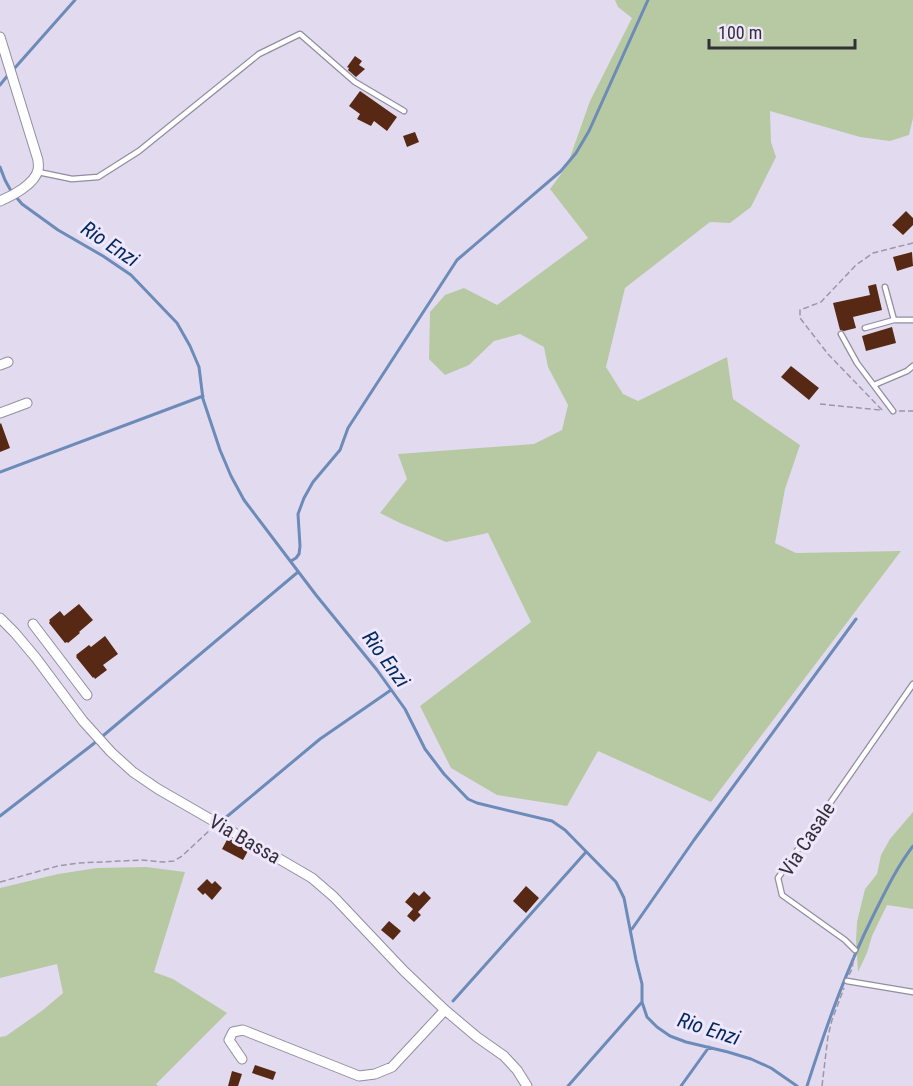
<svg xmlns="http://www.w3.org/2000/svg" width="913" height="1086" font-family="'Roboto Condensed',sans-serif">
<style>
.green{fill:#b7c9a2}
.lines{fill:none;stroke-linecap:round;stroke-linejoin:round}
.stream{stroke:#6c8bb8;stroke-width:3}
.building{fill:#572814}
.service-casing{stroke:#938da0;stroke-width:7}
.minor-casing{stroke:#938da0;stroke-width:11}
.path{stroke:#9c97a7;stroke-width:1.5;stroke-dasharray:6 3;stroke-linecap:butt}
.service{stroke:#fff;stroke-width:4.5}
.minor{stroke:#fff;stroke-width:9}
.labels{text-anchor:middle;stroke-width:6;stroke-linejoin:round;paint-order:stroke}
.street-label{font-size:20px;fill:#322f37;stroke:#efe8fd}
.water-label{font-size:21px;font-style:italic;fill:#00285f;stroke:#efe8fd}
</style>
<rect width="100%" height="100%" fill="#e2dbf0"/>
<path class="green" d="M 615,0 L 913,0 L 913,118 L 909,135 L 890,141 L 860,137 L 770,111 L 771,142 L 776,157 L 751,207 L 730,223 L 710,222 L 625,288 L 606,367 L 623,394 L 638,401 L 727,357 L 733,399 L 800,445 L 785,489 L 775,543 L 796,553 L 901,551 L 711,802 L 598,751 L 567,806 L 497,795 L 451,768 L 420,706 L 531,622 L 488,533 L 446,542 L 400,523 L 380,513 L 407,479 L 398,454 L 534,444 L 562,430 L 568,405 L 548,367 L 544,347 L 520,334 L 494,341 L 469,365 L 445,375 L 429,359 L 430,312 L 445,295 L 464,288 L 497,305 L 588,238 L 550,189 L 567,166 L 590,101 L 632,18 L 618,7 Z
M 913,812 L 913,909 L 887,905 L 872,936 L 867,953 L 858,972 L 856,940 L 857,922 L 865,889 L 877,874 L 881,855 L 890,839 Z
M 146,867 L 185,872 L 154,972 L 173,979 L 227,1013 L 156,1084 L 158,1086 L 0,1086 L 0,1037 L 6,1036 L 43,1010 L 63,993 L 57,964 L 0,978 L 0,888 L 58,874 L 97,868 Z"/>
<g class="lines">
<path class="stream" d="M 13,70 L 75,0
M 0,85 L 8,75
M 0,167 L 5,180 L 11,191 L 22,204 L 58,230 L 103,256 L 131,275 L 177,323 L 190,346 L 199,367 L 203,399 L 220,450 L 231,476 L 244,500 L 316,595 L 377,670 L 405,709 L 425,749 L 444,774 L 468,799 L 477,803 L 552,821 L 565,830 L 616,882 L 624,898 L 636,960 L 642,984 L 642,1002 L 647,1017 L 657,1027 L 670,1036 L 686,1042 L 728,1052 L 751,1059 L 771,1068 L 797,1086
M 0,472 L 203,396
M 291,561 L 296,558 L 299,554 L 300,546 L 298,514 L 304,498 L 313,482 L 340,450 L 348,428 L 457,260 L 561,171 L 576,153 L 589,131 L 648,0
M 0,816 L 92,745 L 298,572
M 224,819 L 320,739 L 391,690
M 632,929 L 694,840 L 856,619
M 453,1001 L 586,852
M 568,1086 L 642,1002
M 681,1086 L 709,1047
M 807,1086 C 826,1027 846,970 874,914 C 886,890 897,867 913,846"/>
</g>
<path class="building" d="M 355,56 L 362,61 L 359,65 L 365,69 L 356,77 L 348,70 L 349,68 L 347,67 Z
M 360,91 L 397,117 L 387,131 L 374,121 L 371,126 L 357,119 L 360,114 L 349,106 Z
M 415,132 L 419,142 L 407,147 L 403,136 Z
M 906,211 L 913,218 L 913,225 L 903,235 L 892,225 Z
M 912,252 L 913,266 L 897,271 L 893,257 Z
M 876,284 L 882,310 L 853,317 L 856,328 L 844,331 L 840,330 L 833,303 L 870,295 L 868,286 Z
M 892,327 L 896,343 L 866,351 L 862,336 Z
M 791,366 L 819,388 L 809,400 L 781,377 Z
M 1,423 L 10,448 L 0,452 L 0,424 Z
M 79,604 L 93,620 L 79,632 L 80,633 L 68,643 L 67,642 L 65,643 L 49,623 L 50,621 L 49,620 L 60,611 L 64,616 Z
M 105,636 L 118,654 L 103,665 L 107,670 L 95,679 L 94,677 L 93,678 L 76,657 L 77,656 L 76,655 L 89,645 L 91,647 Z
M 228,838 L 249,849 L 243,860 L 222,849 Z
M 207,879 L 212,884 L 215,881 L 222,888 L 212,900 L 205,893 L 203,895 L 197,889 Z
M 526,886 L 539,898 L 526,913 L 513,901 Z
M 424,891 L 431,898 L 418,912 L 421,915 L 414,922 L 407,916 L 413,909 L 405,902 L 414,892 L 419,896 Z
M 389,921 L 401,931 L 393,940 L 381,930 Z
M 255,1065 L 276,1072 L 273,1080 L 252,1073 Z
M 232,1071 L 242,1074 L 238,1086 L 228,1086 Z"/>
<g class="lines">
<defs>
<path id="service" d="M 38,172 L 72,179 L 98,177 L 139,151 L 259,54 L 300,34 L 355,82 L 404,111
M 885,287 L 894,320
M 865,328 L 894,320 L 913,320
M 841,334 L 857,363 L 893,411
M 874,385 L 907,371 L 913,366
M 855,950 L 845,940 L 782,895 L 778,878 L 913,684
M 847,981 L 913,992"/>
<path id="minor" d="M 0,37 L 38,160 C 38,163 39,166 38,170 C 35,184 12,196 0,201
M 0,365 L 8,362
M 0,413 L 27,403
M 0,618 L 15,633 L 36,658 L 83,721 L 111,752 L 133,772 L 158,789 L 276,857 L 312,878 L 334,897 L 404,971 L 445,1010 L 477,1037 L 504,1056 L 517,1070 L 527,1086
M 33,624 L 87,695
M 242,1059 L 229,1040 L 233,1032 L 243,1030 L 359,1076 L 375,1074 L 392,1067 L 445,1010"/>
</defs>
<use href="#service" class="service-casing"/>
<use href="#minor" class="minor-casing"/>
<path class="path" d="M 820,404 L 880,410
M 882,410 L 828,354 L 800,318 L 800,310 L 821,302 L 856,265 L 873,253 L 913,243
M 899,411 L 913,411
M 0,882 L 58,866 L 79,863 L 142,860 L 163,862 L 174,861 L 182,856 L 210,830
M 849,975 L 852,969 L 854,957
M 822,1086 L 828,1036 L 832,1020 L 844,988"/>
<use href="#service" class="service"/>
<use href="#minor" class="minor"/>
</g>
<g class="labels">
<g class="street-label">
<text transform="translate(245 839) rotate(30)" y="7">Via Bassa</text>
<text transform="translate(807 839) rotate(-57)" y="7">Via Casale</text>
</g>
<g class="water-label">
<text transform="translate(110 244) rotate(34)" y="7">Rio Enzi</text>
<text transform="translate(386 659) rotate(54)" y="7">Rio Enzi</text>
<text transform="translate(709 1029) rotate(18)" y="7">Rio Enzi</text>
</g>
</g>
<path d="M709 39v9h146v-9" fill="none" stroke="#322f37" stroke-width="3"/>
<text x="718" y="39" font-size="18" fill="#322f37" stroke="#efe8fd" stroke-width="4.5" paint-order="stroke">100 m</text>
</svg>
